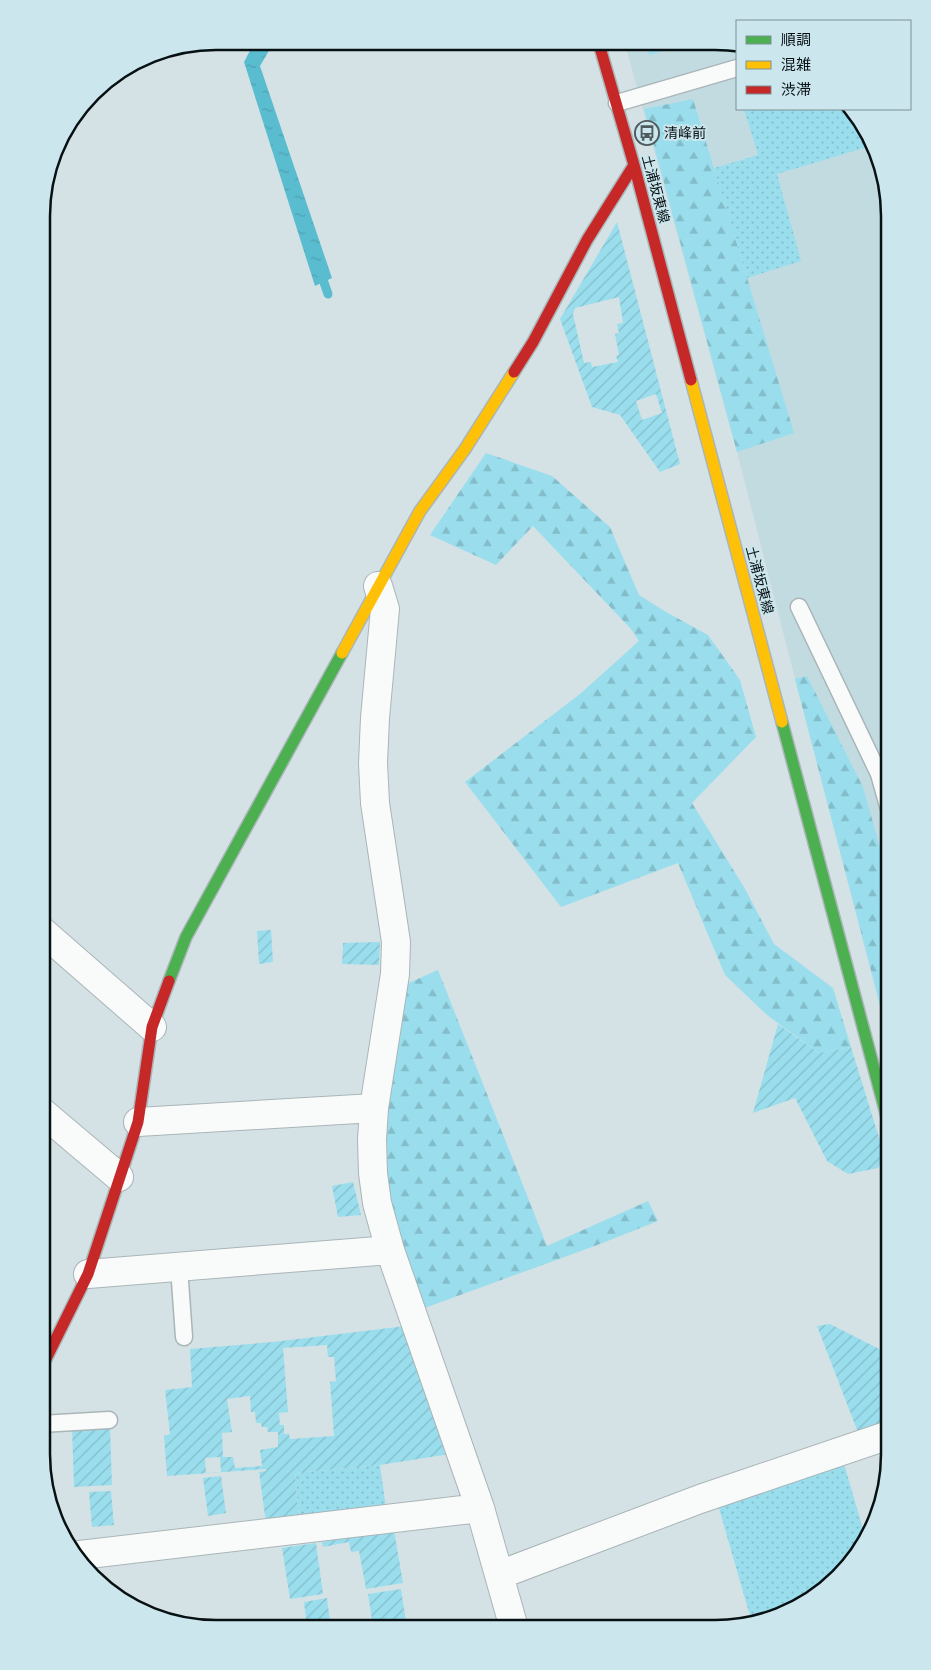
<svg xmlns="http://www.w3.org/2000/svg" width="931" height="1670" font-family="'PT Sans','Noto Sans JP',sans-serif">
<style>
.built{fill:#c1dbe1}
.grass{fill:url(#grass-dots)}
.forest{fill:url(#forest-firs)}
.garden{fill:url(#garden-furrows);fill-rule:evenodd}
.water{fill:url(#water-ripples)}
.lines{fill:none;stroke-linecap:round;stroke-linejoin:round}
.stream{stroke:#5abccf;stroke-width:9}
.lane-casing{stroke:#aab5b8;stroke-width:19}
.street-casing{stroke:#aab5b8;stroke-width:30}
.fast-casing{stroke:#aab5b8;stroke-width:14}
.slow-casing{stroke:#aab5b8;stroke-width:14}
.jam-casing{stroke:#aab5b8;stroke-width:14}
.lane{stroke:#f9fbfb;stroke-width:16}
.street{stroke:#f9fbfb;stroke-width:28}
.fast{stroke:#4caf50;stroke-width:11}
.slow{stroke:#ffc107;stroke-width:11}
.jam{stroke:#c62828;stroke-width:11}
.labels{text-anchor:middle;stroke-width:4;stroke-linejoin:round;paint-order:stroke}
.poi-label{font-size:14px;fill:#071013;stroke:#cce6ed;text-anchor:start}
.street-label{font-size:14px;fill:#071013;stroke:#cce6ed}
.rim{fill:none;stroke:#071013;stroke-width:2.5}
</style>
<defs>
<pattern id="grass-dots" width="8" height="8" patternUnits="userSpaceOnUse" patternTransform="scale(1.25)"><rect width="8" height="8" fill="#9adeed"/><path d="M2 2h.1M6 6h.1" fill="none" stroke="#83bdca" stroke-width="1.8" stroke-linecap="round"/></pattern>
<pattern id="forest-firs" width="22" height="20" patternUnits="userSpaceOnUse" patternTransform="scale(1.25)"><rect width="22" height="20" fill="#9adeed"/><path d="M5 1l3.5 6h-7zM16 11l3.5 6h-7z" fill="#83bdca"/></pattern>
<pattern id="garden-furrows" width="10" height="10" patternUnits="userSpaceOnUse" patternTransform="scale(1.25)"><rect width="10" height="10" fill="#9adeed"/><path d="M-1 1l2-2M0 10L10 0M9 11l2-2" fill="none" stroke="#83bdca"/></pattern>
<pattern id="water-ripples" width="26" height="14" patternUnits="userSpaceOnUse" patternTransform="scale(1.25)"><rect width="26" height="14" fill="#5abccf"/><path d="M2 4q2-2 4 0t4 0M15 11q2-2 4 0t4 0" fill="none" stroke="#4da1b1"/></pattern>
</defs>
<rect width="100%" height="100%" fill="#d4e2e5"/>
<path class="built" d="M 625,44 L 737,44 L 737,109 L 846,109 L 880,160 L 890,216 L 889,1040 L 784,636 L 737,452 Z"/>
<path class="grass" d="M 744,109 L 846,109 L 871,146 L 777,174 L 801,261 L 747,278 L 714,168 L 758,155 Z
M 844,1464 L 866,1539 L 853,1561 L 813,1598 L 750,1616 L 718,1505 Z
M 380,1465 L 386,1508 L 299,1515 L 295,1473 Z"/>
<path class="forest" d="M 647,44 L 686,44 L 649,55 Z
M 693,99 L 794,433 L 737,452 L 644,109 Z
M 486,453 L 552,476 L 610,527 L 639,595 L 666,612 L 708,635 L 740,680 L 756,737 L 692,803 L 744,887 L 774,944 L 833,988 L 851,1047 L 819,1053 L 767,1015 L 725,975 L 678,863 L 561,907 L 465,782 L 580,694 L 639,641 L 631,629 L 533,526 L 496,565 L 430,535 Z
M 807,676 L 863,787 L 890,883 L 889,1040 L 795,679 Z
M 438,970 L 547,1246 L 648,1201 L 658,1221 L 600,1244 L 422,1309 L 386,1209 L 382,1135 L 404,985 Z"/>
<path class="garden" d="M 617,222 L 680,464 L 660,472 L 620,415 L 592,407 L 560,319 ZM 619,297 L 623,323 L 617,324 L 619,333 L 615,334 L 619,355 L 616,356 L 618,362 L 592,367 L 591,362 L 584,363 L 573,314 L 575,308 ZM 656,394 L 662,413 L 642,420 L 636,401 Z
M 271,930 L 273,962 L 259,964 L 257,931 Z
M 380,942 L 379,965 L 342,964 L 343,943 Z
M 778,1024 L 819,1053 L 851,1047 L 885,1157 L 878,1168 L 848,1174 L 827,1161 L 795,1098 L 753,1113 Z
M 353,1182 L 361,1215 L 338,1217 L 332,1186 Z
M 830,1324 L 889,1354 L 889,1424 L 859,1435 L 817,1326 Z
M 406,1326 L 450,1454 L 380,1465 L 295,1473 L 299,1520 L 266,1523 L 259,1472 L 266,1471 L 266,1469 L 167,1476 L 164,1436 L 170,1434 L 165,1390 L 192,1387 L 190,1349 L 273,1342 ZM 327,1345 L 328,1357 L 334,1357 L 336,1381 L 330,1382 L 334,1436 L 290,1439 L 289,1434 L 284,1434 L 284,1425 L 280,1425 L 279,1413 L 288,1412 L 283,1348 ZM 250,1396 L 251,1412 L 255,1412 L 256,1423 L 261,1423 L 262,1427 L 267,1427 L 268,1432 L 278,1432 L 278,1447 L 260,1450 L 262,1466 L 235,1468 L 233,1457 L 223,1457 L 222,1433 L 232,1432 L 227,1399 ZM 220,1457 L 221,1472 L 206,1473 L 205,1458 Z
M 110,1427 L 112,1485 L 74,1487 L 72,1428 Z
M 221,1476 L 226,1513 L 208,1516 L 203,1478 Z
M 111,1491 L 114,1525 L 92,1527 L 89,1492 Z
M 394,1530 L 403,1583 L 366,1589 L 359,1551 L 351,1552 L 349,1542 L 323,1547 L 322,1542 Z
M 316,1543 L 323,1594 L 290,1599 L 282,1548 Z
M 401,1589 L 407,1628 L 370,1628 L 373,1627 L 368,1594 Z
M 327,1598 L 331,1628 L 307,1628 L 304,1602 Z"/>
<path class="water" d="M 255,41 L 274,42 L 260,66 L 332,278 L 315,286 L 244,62 Z"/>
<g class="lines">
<path class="stream" d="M 320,271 L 328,294"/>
<defs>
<path id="lane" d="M 617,103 L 737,68
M 799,607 L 879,774 L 890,813
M 179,1267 L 184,1337
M 41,1424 L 109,1420"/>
<path id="street" d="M 378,586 L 385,609 L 375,718 L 373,763 L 375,803 L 396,942 L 395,974 L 374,1108 L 372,1140 L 373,1173 L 377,1203 L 390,1250 L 480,1508 L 514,1628
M 42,931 L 152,1027
M 42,1112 L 119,1177
M 138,1122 L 374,1108
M 88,1274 L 390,1250
M 80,1555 L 480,1508
M 499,1575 L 700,1499 L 889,1435"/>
<path id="fast" d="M 782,722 L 889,1125
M 169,981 L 186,937 L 342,653"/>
<path id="slow" d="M 691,380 L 782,722
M 342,653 L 420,511 L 465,449 L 514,372"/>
<path id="jam" d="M 599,44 L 634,165 L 691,380
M 514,372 L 533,342 L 587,240 L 634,165
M 41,1369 L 88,1274 L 138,1122 L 152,1027 L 169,981"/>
</defs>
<use href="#lane" class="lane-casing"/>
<use href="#street" class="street-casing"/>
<use href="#fast" class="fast-casing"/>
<use href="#slow" class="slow-casing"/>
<use href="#jam" class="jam-casing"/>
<use href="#lane" class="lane"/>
<use href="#street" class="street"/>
<use href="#fast" class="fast"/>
<use href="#slow" class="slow"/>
<use href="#jam" class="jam"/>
</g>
<defs>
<symbol id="bus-ring" viewBox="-11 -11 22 22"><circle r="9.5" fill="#cce6ed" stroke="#4f5a5c" stroke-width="1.5"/><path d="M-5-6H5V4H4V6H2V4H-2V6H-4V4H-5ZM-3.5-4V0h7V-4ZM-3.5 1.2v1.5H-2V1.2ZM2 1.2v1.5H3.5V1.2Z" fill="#4f5a5c"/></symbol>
</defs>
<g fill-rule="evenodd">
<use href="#bus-ring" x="633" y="119" width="28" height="28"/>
</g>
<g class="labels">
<g class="poi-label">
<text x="664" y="138">清峰前</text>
</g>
<g class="street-label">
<text transform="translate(656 189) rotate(75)" y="5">土浦坂東線</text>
<text transform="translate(760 580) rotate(75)" y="5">土浦坂東線</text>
</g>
</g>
<path d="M0 0H931V1670H0ZM216 50H715A166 166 0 0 1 881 216V1454A166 166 0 0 1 715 1620H216A166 166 0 0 1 50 1454V216A166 166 0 0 1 216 50Z" fill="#cce6ed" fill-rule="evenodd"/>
<path class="rim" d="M216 50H715A166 166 0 0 1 881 216V1454A166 166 0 0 1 715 1620H216A166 166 0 0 1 50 1454V216A166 166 0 0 1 216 50Z"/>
<rect x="736" y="20" width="175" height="90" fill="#cce6ed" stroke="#7d9096"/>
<rect x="746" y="36" width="25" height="8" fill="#4caf50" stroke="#7d9096"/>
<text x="781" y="45" font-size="15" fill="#071013">順調</text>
<rect x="746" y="61" width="25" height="8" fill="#ffc107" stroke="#7d9096"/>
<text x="781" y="70" font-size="15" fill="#071013">混雑</text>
<rect x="746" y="86" width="25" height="8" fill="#c62828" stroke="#7d9096"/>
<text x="781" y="95" font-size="15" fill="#071013">渋滞</text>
</svg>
